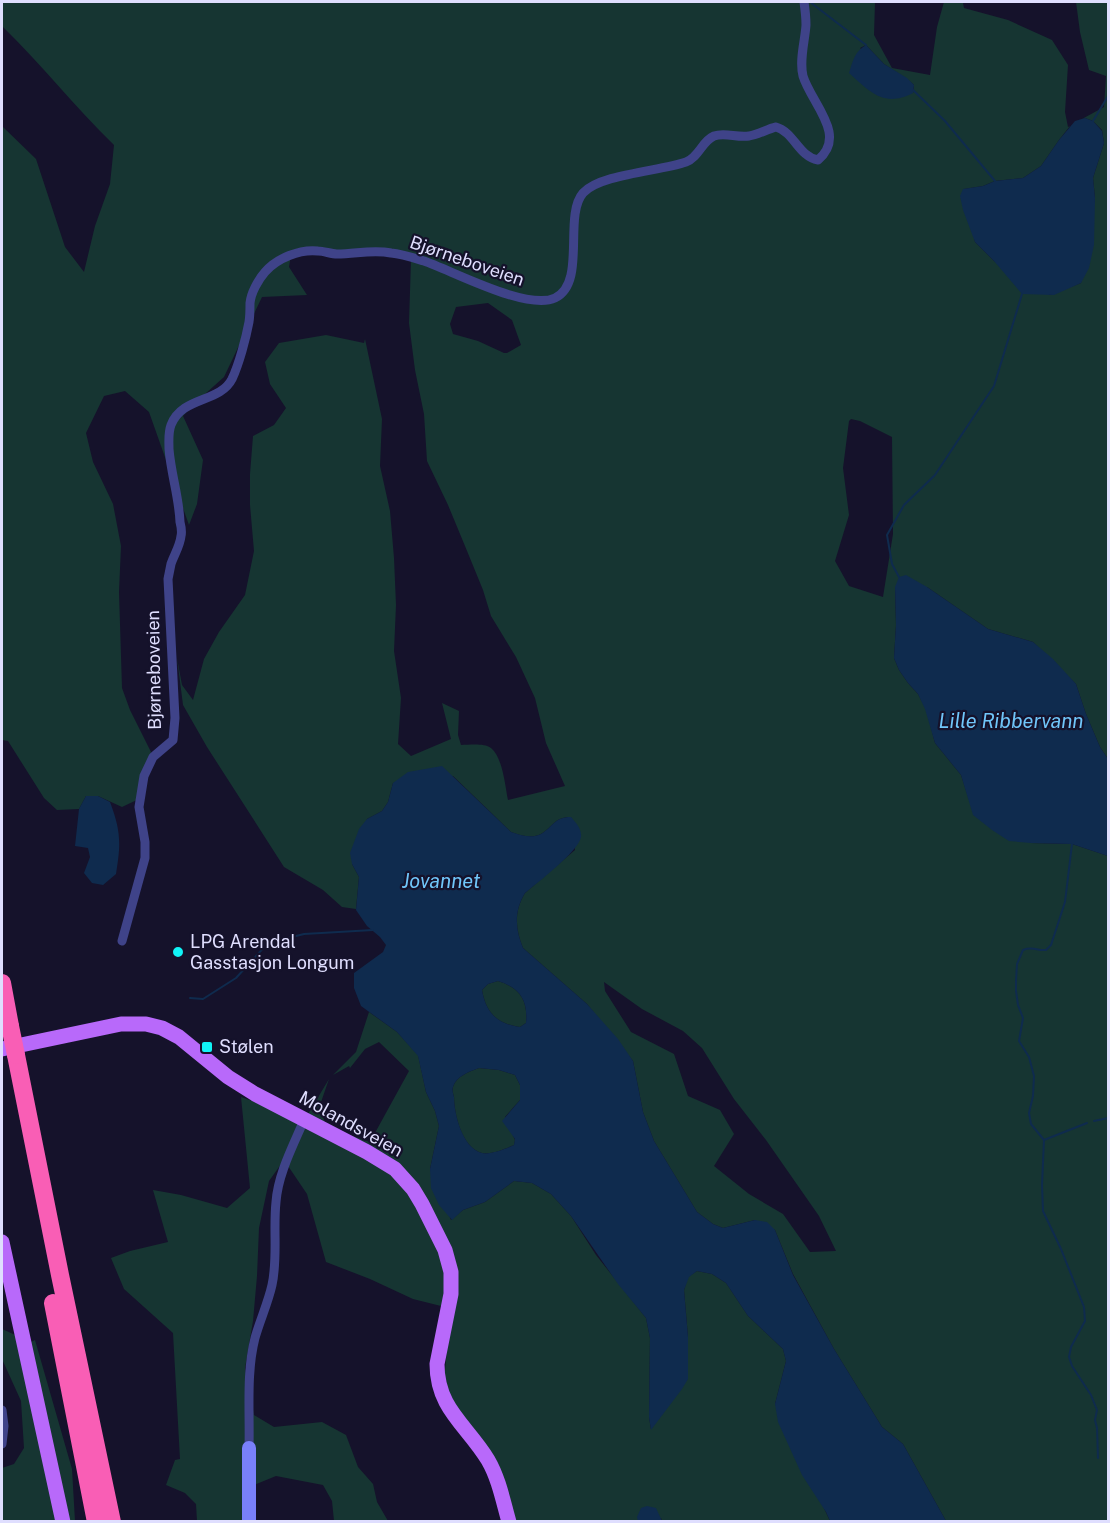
<svg xmlns="http://www.w3.org/2000/svg" width="1110" height="1523" font-family="'Public Sans',sans-serif">
<style>
.green{fill:#163532;fill-rule:evenodd}
.water{fill:#0f2b4e;fill-rule:evenodd}
.lines{fill:none;stroke-linecap:round;stroke-linejoin:round}
.stream{stroke:#0f2b4e;stroke-width:2}
.street{stroke:#3f4389;stroke-width:9}
.secondary{stroke:#7980fa;stroke-width:14}
.primary{stroke:#b869fa;stroke-width:15}
.highway{stroke:#f95eb5;stroke-width:18}
.highway-bridge{stroke:#f95eb5;stroke-width:18}
.poi-dot{fill:#11f3f7;stroke:#15122b;stroke-width:2}
.labels{text-anchor:middle;stroke-width:4.5;stroke-linejoin:round;paint-order:stroke}
.street-label{font-size:18px;fill:#dfdefe;stroke:#15122b}
.poi-label{font-size:18px;fill:#dfdefe;stroke:#15122b;text-anchor:start}
.water-label{font-size:20px;font-style:italic;fill:#70c6fa;stroke:#15122b}
</style>
<rect width="100%" height="100%" fill="#15122b"/>
<path class="green" d="M 2,2 L 875,2 L 874,35 L 892,68 L 930,75 L 937,27 L 944,2 L 963,3 L 964,8 L 1008,20 L 1052,40 L 1068,65 L 1065,112 L 1068,127 L 1070,126 L 1059,140 L 1041,166 L 1023,178 L 995,181 L 983,186 L 964,189 L 975,242 L 994,261 L 1050,295 L 1081,283 L 1095,198 L 1093,178 L 1104,143 L 1102,130 L 1093,121 L 1085,118 L 1082,119 L 1104,107 L 1106,76 L 1089,70 L 1080,32 L 1076,2 L 1108,2 L 1108,759 L 1100,747 L 1086,714 L 1076,684 L 1033,642 L 988,629 L 927,587 L 895,587 L 896,625 L 894,658 L 899,670 L 908,683 L 918,694 L 926,709 L 935,743 L 961,775 L 974,815 L 1031,843 L 1072,844 L 1108,856 L 1108,1521 L 946,1521 L 903,1444 L 882,1427 L 834,1349 L 793,1274 L 775,1230 L 755,1220 L 723,1228 L 713,1224 L 697,1212 L 654,1141 L 643,1112 L 633,1061 L 587,1004 L 523,948 C 515,929 514,911 525,893 L 575,850 L 571,817 C 554,817 553,827 541,834 C 532,839 519,835 511,832 L 453,776 L 393,783 L 388,802 L 382,811 L 367,819 L 352,864 L 359,877 L 356,909 L 342,907 L 323,890 L 284,867 L 207,747 L 183,705 L 177,658 L 182,685 L 193,700 L 204,659 L 219,632 L 245,595 L 254,551 L 250,505 L 250,474 L 253,436 L 274,425 L 286,408 L 270,384 L 265,362 L 279,343 L 326,335 L 364,343 L 365,339 L 382,419 L 380,466 L 390,511 L 394,558 L 396,605 L 394,651 L 401,698 L 398,744 L 411,756 L 451,739 L 442,703 L 459,711 L 458,735 L 461,745 C 470,745 484,743 491,748 C 503,758 505,786 508,800 L 565,786 L 546,743 L 535,698 L 516,657 L 491,616 L 483,590 L 465,546 L 448,505 L 427,461 L 424,414 L 415,370 L 409,323 L 411,260 L 380,251 L 291,255 L 289,267 L 307,295 L 262,297 L 224,377 L 195,403 L 183,416 L 203,460 L 197,504 L 189,525 L 149,412 L 125,391 L 104,396 L 86,433 L 93,462 L 113,504 L 121,546 L 119,592 L 122,688 L 130,710 L 151,752 L 141,798 L 122,807 L 98,796 L 86,796 L 79,809 L 57,810 L 44,798 L 8,741 L 2,740 L 2,126 L 36,159 L 65,247 L 84,272 L 95,226 L 110,184 L 114,145 C 75,107 41,64 2,26 ZM 866,45 L 884,64 L 907,79 L 914,85 L 913,93 L 860,48 ZM 488,303 L 512,320 L 521,345 L 507,353 L 504,353 L 478,341 L 453,334 L 450,324 L 456,307 ZM 851,419 L 860,421 L 892,437 L 893,534 L 883,597 L 849,586 L 835,561 L 849,515 L 843,468 L 849,421 ZM 604,982 L 642,1009 L 683,1031 L 702,1048 L 734,1099 L 766,1140 L 819,1216 L 836,1251 L 810,1252 L 783,1214 L 749,1194 L 714,1166 L 734,1134 L 720,1110 L 688,1096 L 674,1054 L 631,1032 L 605,991 Z
M 498,981 C 520,988 528,1000 526,1023 L 520,1027 C 497,1024 486,1013 482,990 L 488,984 Z
M 369,1012 L 397,1032 L 418,1055 L 426,1092 L 435,1111 L 439,1126 L 430,1169 L 451,1220 L 463,1210 L 485,1202 L 514,1181 L 532,1183 L 551,1194 L 571,1216 L 596,1255 L 646,1318 L 650,1338 L 649,1417 L 651,1429 L 665,1410 L 688,1337 L 684,1290 L 688,1277 L 697,1271 L 712,1274 L 726,1283 L 748,1316 L 783,1349 L 786,1361 L 775,1404 L 830,1521 L 662,1521 L 661,1518 L 638,1517 L 638,1521 L 508,1521 L 503,1496 L 461,1423 L 444,1383 L 448,1336 L 445,1307 L 413,1299 L 370,1279 L 326,1262 L 307,1194 L 284,1160 L 269,1181 L 259,1228 L 257,1276 L 253,1321 L 245,1368 L 254,1415 L 274,1427 L 322,1422 L 346,1435 L 358,1467 L 373,1484 L 377,1502 L 388,1521 L 334,1521 L 332,1501 L 323,1485 L 276,1476 L 254,1485 L 255,1521 L 197,1521 L 196,1504 L 185,1493 L 166,1485 L 175,1460 L 180,1459 L 173,1333 L 124,1289 L 111,1258 L 130,1251 L 168,1242 L 153,1190 L 181,1195 L 227,1208 L 250,1188 L 241,1097 L 305,1119 L 329,1079 L 320,1105 L 326,1127 L 370,1142 L 409,1071 L 379,1042 L 365,1049 L 350,1068 L 349,1066 L 333,1075 L 356,1052 Z
M 479,1068 L 499,1070 L 515,1075 L 520,1085 L 520,1100 L 505,1117 L 515,1140 L 514,1145 C 505,1149 491,1155 482,1153 C 462,1148 454,1114 454,1097 C 453,1093 452,1090 453,1087 C 456,1076 469,1072 479,1068 Z
M 2,1329 L 31,1342 L 35,1340 L 72,1469 L 75,1521 L 2,1521 L 2,1468 L 14,1464 L 24,1448 L 21,1401 L 2,1359 Z"/>
<path class="water" d="M 866,45 L 884,64 L 907,78 L 914,85 L 913,93 C 884,108 870,92 849,73 C 853,61 854,52 866,45 Z
M 1085,118 L 1093,121 L 1102,131 L 1104,143 L 1093,178 L 1095,198 L 1094,245 L 1089,268 L 1081,283 L 1054,295 L 1022,294 L 994,261 L 975,242 L 963,210 L 960,196 L 963,189 L 983,186 L 995,181 L 1023,178 L 1041,166 L 1059,140 L 1075,121 Z
M 906,575 L 927,587 L 988,629 L 1033,642 L 1053,659 L 1076,684 L 1086,714 L 1100,747 L 1108,759 L 1108,856 L 1072,844 L 1031,843 L 1009,841 L 992,830 L 973,815 L 961,775 L 935,743 L 925,709 L 918,694 L 908,683 L 899,670 L 894,658 L 896,625 L 895,587 L 899,577 Z
M 442,766 L 511,832 C 520,835 532,839 541,834 C 553,827 554,817 571,817 C 576,823 582,829 581,837 C 579,851 537,883 525,893 C 514,911 515,929 523,948 L 587,1004 L 618,1039 L 633,1061 L 643,1112 L 654,1141 L 697,1212 L 713,1224 L 723,1228 L 755,1220 L 767,1222 L 775,1230 L 793,1275 L 834,1349 L 882,1427 L 903,1444 L 946,1521 L 830,1521 L 826,1512 L 802,1475 L 778,1422 L 775,1404 L 786,1361 L 783,1349 L 748,1316 L 726,1283 L 712,1274 L 697,1271 L 689,1277 L 684,1290 L 688,1337 L 688,1379 L 682,1389 L 651,1430 L 649,1417 L 650,1338 L 646,1318 L 618,1284 L 571,1216 L 551,1194 L 532,1183 L 514,1181 L 485,1202 L 463,1210 L 452,1220 L 439,1205 L 431,1188 L 430,1169 L 439,1126 L 435,1111 L 426,1092 L 418,1056 L 397,1032 L 361,1006 L 354,988 L 354,973 L 383,952 L 386,945 L 380,937 L 367,926 L 356,910 L 359,877 L 352,864 L 350,853 L 359,829 L 367,819 L 382,811 L 388,802 L 393,783 L 408,772 ZM 498,981 C 520,988 528,1000 526,1023 L 520,1027 C 497,1024 486,1013 482,990 L 488,984 ZM 479,1068 L 499,1070 L 515,1075 L 520,1085 L 520,1100 L 502,1121 L 515,1139 L 514,1145 C 506,1149 490,1155 482,1153 C 462,1148 454,1113 454,1097 C 453,1093 452,1090 453,1087 C 456,1076 469,1072 479,1068 Z
M 86,796 L 98,796 L 110,802 C 121,831 121,844 116,874 L 103,885 L 92,883 L 84,873 L 90,857 L 88,848 L 75,846 L 79,809 Z
M 647,1506 L 656,1508 L 662,1521 L 638,1521 L 637,1517 L 641,1508 Z"/>
<g class="lines">
<path class="stream" d="M 810,2 L 866,45
M 913,90 L 945,121 L 995,181
M 1093,121 L 1108,96
M 899,577 L 892,564 L 887,535 L 904,505 L 935,475 L 994,386 L 1022,294
M 1072,844 L 1065,902 L 1051,945 L 1046,950 C 1037,951 1033,946 1023,950 L 1017,964 L 1016,981 L 1016,991 L 1018,1005 L 1023,1018 L 1019,1041 L 1029,1057 L 1034,1076 L 1033,1096 L 1029,1113 L 1031,1124 L 1044,1140 L 1042,1185 L 1043,1211 L 1061,1249 L 1084,1307 L 1085,1321 L 1071,1347 L 1069,1357 L 1072,1366 L 1091,1395 L 1097,1410 L 1095,1420 L 1097,1428 L 1098,1458
M 190,998 L 203,999 L 236,978 L 268,943 L 304,934 L 373,930
M 1094,1121 L 1108,1118
M 1044,1140 L 1087,1123"/>
<path class="street" d="M 122,941 L 145,858 L 145,842 L 139,807 L 144,776 L 153,757 L 173,740 L 175,718 L 168,579 C 169,574 170,569 171,564 C 174,555 180,546 181,536 C 182,532 181,526 180,522 C 179,497 171,474 169,449 C 169,441 168,433 171,425 C 182,396 220,403 232,379 C 239,364 246,338 249,322 C 250,316 250,309 250,303 C 251,293 258,280 265,272 C 277,258 300,249 318,251 C 324,251 331,254 337,254 C 356,254 373,249 391,253 C 402,254 414,258 424,261 C 453,271 527,311 555,298 C 587,283 563,216 583,193 C 600,174 661,171 686,162 C 699,157 702,141 714,136 C 725,132 737,138 749,136 C 758,135 767,129 776,127 C 794,132 799,157 818,160 C 848,135 811,103 803,76 C 799,60 805,41 806,25 C 806,17 805,9 804,2
M 2,1410 L 4,1426 L 2,1444
M 249,1448 C 250,1412 246,1373 255,1338 C 260,1320 268,1303 272,1285 C 278,1258 273,1230 276,1202 C 278,1174 293,1146 304,1120"/>
<path class="secondary" d="M 249,1448 L 249,1522"/>
<path class="primary" d="M 2,1049 L 121,1024 L 146,1024 L 162,1028 L 179,1037 L 228,1077 L 255,1094 L 367,1152 L 395,1169 L 413,1189 L 422,1204 L 445,1250 L 451,1272 L 451,1294 L 437,1364 C 437,1409 467,1425 488,1460 C 499,1479 503,1501 509,1522
M 2,1242 L 63,1522"/>
<path class="highway" d="M 2,983 L 10,1026
M 16,1055 L 60,1275 L 112,1522
M 53,1303 L 96,1522"/>
<path class="highway-bridge" d="M 10,1026 L 16,1055"/>
</g>
<g class="poi-dot">
<circle cx="178" cy="952" r="6"/>
<rect x="201" y="1041" width="12" height="12" rx="3"/>
</g>
<g class="labels">
<g class="street-label">
<text transform="translate(467 261) rotate(19)" y="6">Bjørneboveien</text>
<text transform="translate(154 670) rotate(-91)" y="6">Bjørneboveien</text>
<text transform="translate(351 1124) rotate(29)" y="6">Molandsveien</text>
</g>
<g class="poi-label">
<text x="190" y="948">LPG Arendal<tspan x="190" dy="21">Gasstasjon Longum</tspan></text>
<text x="219" y="1053">Stølen</text>
</g>
<g class="water-label">
<text x="1011" y="728">Lille Ribbervann</text>
<text x="441" y="888">Jovannet</text>
</g>
</g>
<rect width="1110" height="1523" fill="none" stroke="#dfdefe" stroke-width="6"/>
</svg>
